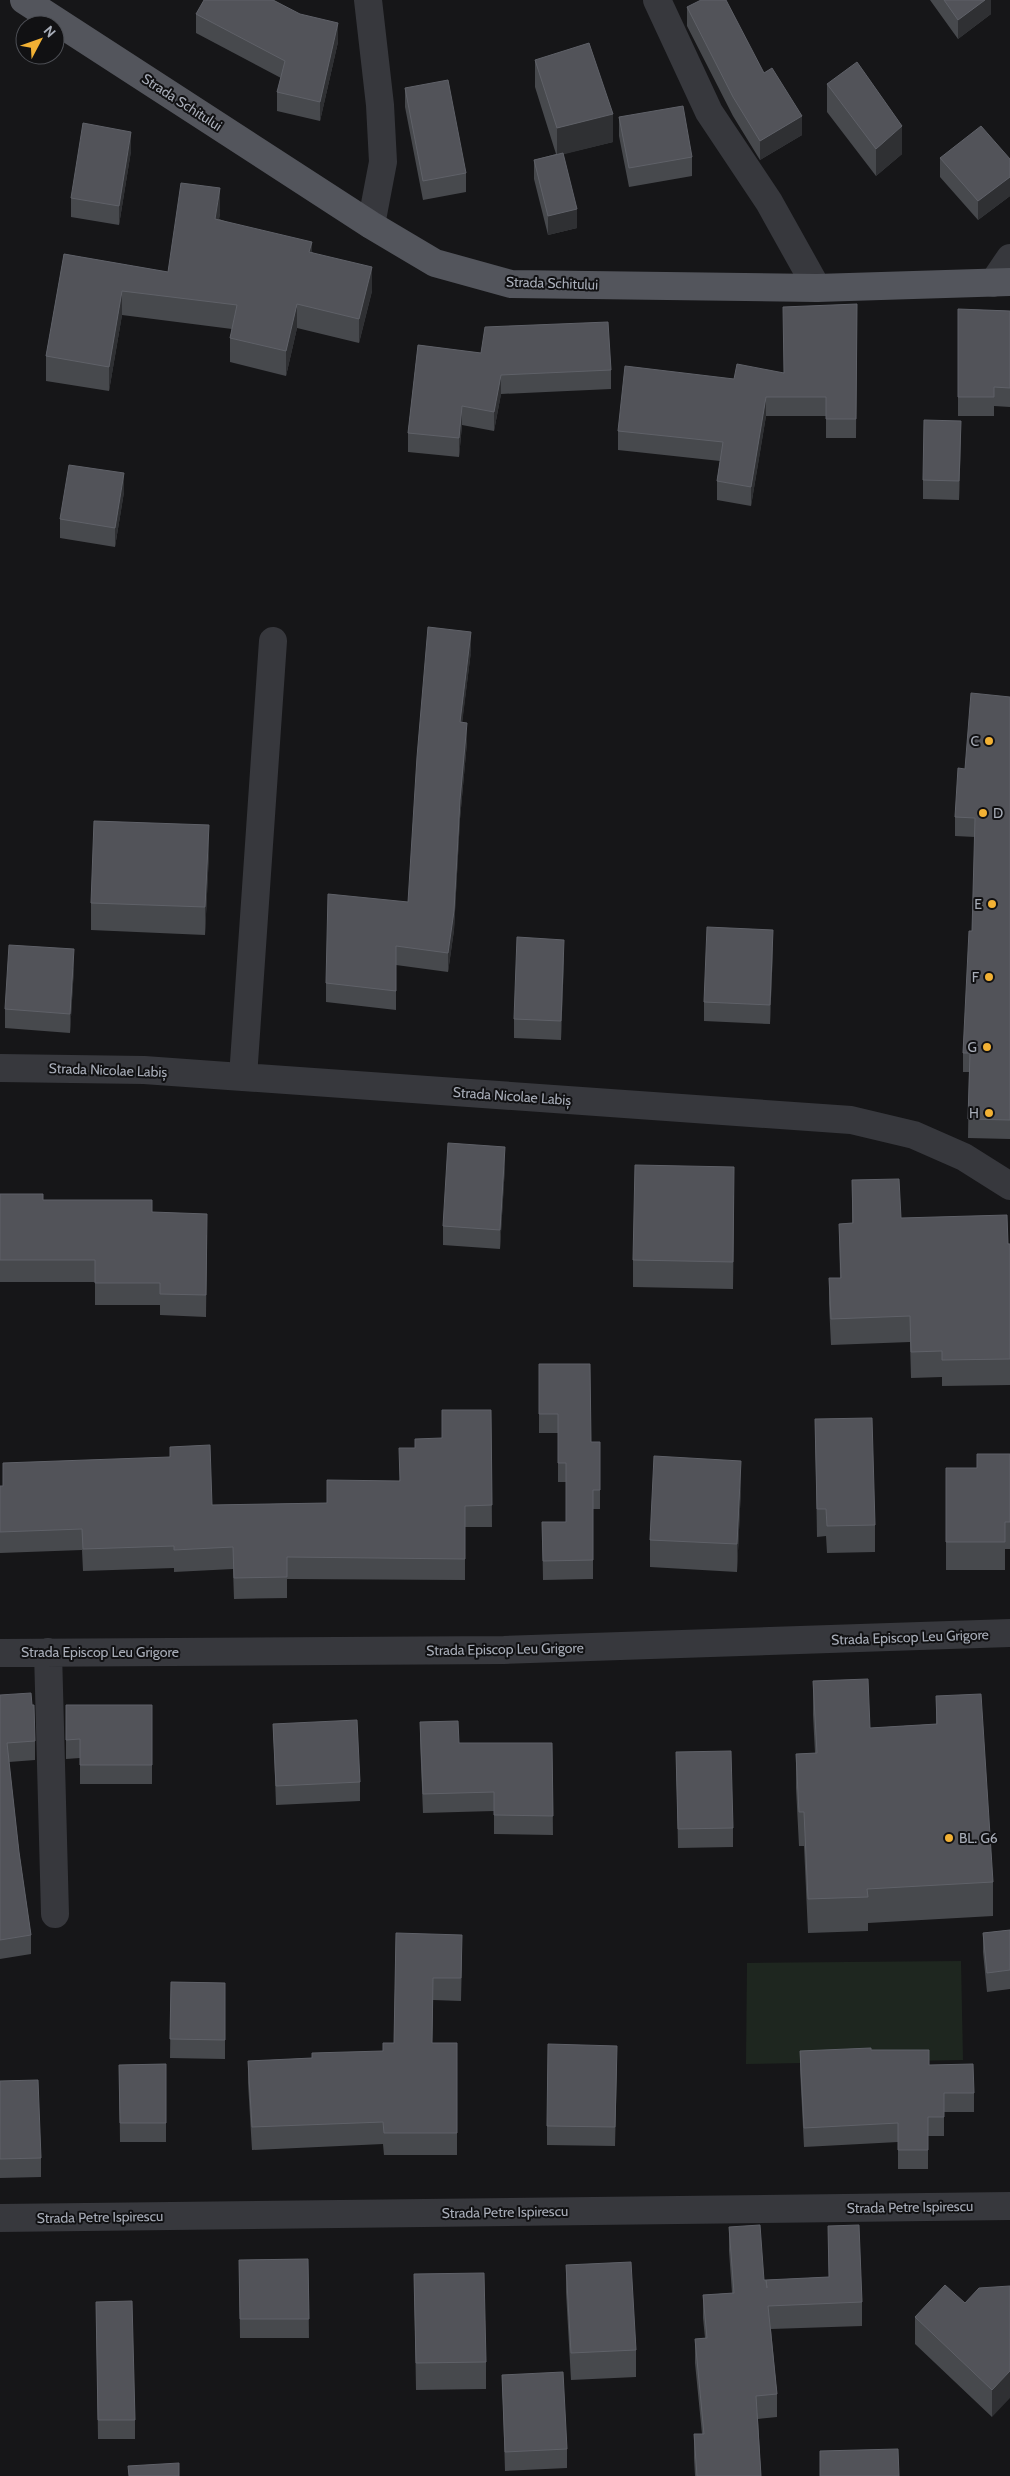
<svg xmlns="http://www.w3.org/2000/svg" width="1010" height="2476" font-family="Cabin,sans-serif">
<style>
.green{fill:#1e261f}
.lines{fill:none;stroke-linecap:round;stroke-linejoin:round}
.minor{stroke:#37383d;stroke-width:28}
.major{stroke:#53555c;stroke-width:28}
.wall{fill:#47494d}
.shaded-wall{fill:#2f3033}
.building{fill:#525359;stroke:#5f6168}
.poi-dot{fill:#f2b134;stroke:#111113;stroke-width:2}
.labels{text-anchor:middle;stroke-width:4;stroke-linejoin:round;paint-order:stroke}
.street-label{font-size:14px;fill:#a8adb8;stroke:#111113}
.poi-label{font-size:14px;fill:#a8adb8;stroke:#111113;text-anchor:end}
</style>
<rect width="100%" height="100%" fill="#161618"/>
<path class="green" d="M 961,1961 L 963,2060 L 746,2064 L 747,1963 Z"/>
<g class="lines">
<path class="minor" d="M 368,0 L 380,105 L 383,162 L 371,225
M 657,0 L 709,112 L 769,202 L 817,288
M 993,283 L 1010,258
M 0,1068 L 144,1070 L 851,1120 L 914,1135 L 964,1157 L 1010,1186
M 243,1077 L 273,641
M 48,1652 L 55,1914
M 0,1653 L 504,1650 L 1010,1633
M 0,2218 L 1010,2206"/>
<path class="major" d="M 24,0 L 371,225 L 435,263 L 511,284 L 817,288 L 1010,282"/>
</g>
<path class="wall" d="M 930,0 L 991,0 L 991,14 L 958,39 Z
M 687,7 L 764,73 L 802,135 L 760,160 L 733,116 L 687,26 Z
M 196,14 L 338,42 L 320,121 L 277,111 L 277,92 L 281,78 L 196,33 Z
M 535,60 L 613,142 L 563,154 L 577,228 L 548,235 L 534,179 L 534,160 L 556,154 L 535,87 Z
M 827,84 L 902,154 L 876,176 L 827,112 Z
M 405,88 L 466,173 L 466,192 L 423,200 L 405,107 Z
M 619,117 L 692,157 L 692,176 L 629,187 L 619,136 Z
M 131,151 L 119,225 L 71,217 L 71,198 Z
M 940,158 L 1010,159 L 1010,196 L 978,220 L 940,177 Z
M 220,213 L 219,219 L 312,252 L 372,291 L 359,343 L 297,328 L 286,376 L 230,362 L 230,338 L 232,329 L 122,315 L 109,391 L 46,381 L 46,356 L 64,254 L 168,272 Z
M 857,304 L 856,438 L 826,438 L 826,416 L 766,416 L 751,506 L 717,500 L 717,481 L 720,461 L 618,450 L 618,431 L 734,379 L 783,373 Z
M 958,309 L 1010,311 L 1010,407 L 994,406 L 994,416 L 958,416 Z
M 418,345 L 611,370 L 611,389 L 501,394 L 494,431 L 462,425 L 459,457 L 408,452 L 408,433 Z
M 961,440 L 959,500 L 923,499 L 923,480 Z
M 124,492 L 115,547 L 60,538 L 60,519 Z
M 471,651 L 462,722 L 467,742 L 460,819 L 454,930 L 448,972 L 396,965 L 396,1010 L 326,1002 L 326,983 L 408,902 Z
M 1010,697 L 1010,1139 L 968,1138 L 969,1072 L 963,1072 L 963,1053 L 972,931 L 975,837 L 955,836 L 955,817 L 965,769 Z
M 209,853 L 205,935 L 91,930 L 91,903 Z
M 773,949 L 770,1024 L 704,1021 L 704,1002 Z
M 564,959 L 561,1040 L 514,1038 L 514,1019 Z
M 74,968 L 70,1033 L 5,1028 L 5,1009 Z
M 505,1166 L 500,1249 L 443,1245 L 443,1226 Z
M 852,1180 L 901,1218 L 1010,1244 L 1010,1385 L 942,1386 L 942,1377 L 911,1378 L 910,1342 L 831,1345 L 829,1304 L 829,1278 L 840,1278 L 839,1224 L 852,1223 Z
M 0,1194 L 43,1200 L 152,1212 L 207,1235 L 206,1317 L 160,1315 L 160,1305 L 95,1305 L 95,1282 L 0,1282 Z
M 734,1195 L 733,1289 L 633,1287 L 633,1260 Z
M 539,1364 L 591,1442 L 600,1442 L 600,1509 L 593,1509 L 593,1579 L 543,1580 L 542,1522 L 566,1522 L 566,1482 L 558,1482 L 558,1433 L 539,1433 Z
M 442,1410 L 491,1410 L 492,1527 L 465,1527 L 465,1580 L 287,1579 L 287,1598 L 234,1599 L 233,1569 L 174,1572 L 174,1568 L 83,1571 L 82,1550 L 0,1553 L 0,1486 L 3,1486 L 3,1463 L 212,1505 L 327,1503 L 399,1481 L 415,1448 L 442,1438 Z
M 815,1419 L 875,1525 L 875,1552 L 827,1553 L 826,1536 L 817,1537 Z
M 1010,1454 L 1010,1549 L 1005,1549 L 1005,1570 L 946,1570 L 946,1468 L 977,1468 Z
M 741,1488 L 737,1572 L 650,1567 L 650,1540 Z
M 813,1681 L 870,1728 L 936,1724 L 936,1696 L 993,1882 L 993,1916 L 868,1923 L 868,1931 L 808,1933 L 804,1846 L 799,1846 L 796,1788 L 796,1754 L 815,1753 L 813,1715 Z
M 0,1695 L 35,1741 L 35,1760 L 9,1762 L 19,1852 L 31,1935 L 31,1954 L 0,1959 Z
M 66,1705 L 152,1705 L 152,1784 L 80,1784 L 80,1758 L 66,1759 Z
M 420,1722 L 459,1743 L 552,1743 L 553,1835 L 494,1834 L 494,1811 L 423,1813 L 420,1741 Z
M 273,1724 L 360,1782 L 360,1801 L 276,1805 Z
M 676,1752 L 733,1828 L 733,1847 L 678,1848 Z
M 1010,1930 L 1010,1989 L 987,1992 L 983,1952 L 983,1933 Z
M 396,1933 L 462,1957 L 461,2001 L 433,2000 L 432,2043 L 457,2043 L 457,2155 L 384,2155 L 383,2144 L 252,2150 L 248,2083 L 248,2061 L 312,2058 L 383,2051 L 394,2043 Z
M 171,1982 L 225,1983 L 225,2059 L 170,2058 Z
M 871,2050 L 929,2065 L 974,2093 L 974,2112 L 944,2112 L 944,2136 L 928,2136 L 928,2169 L 898,2169 L 898,2142 L 804,2147 L 800,2070 L 800,2051 Z
M 166,2064 L 166,2142 L 120,2142 L 119,2065 Z
M 617,2065 L 615,2146 L 547,2145 L 547,2126 Z
M 0,2081 L 41,2158 L 41,2177 L 0,2178 Z
M 828,2226 L 862,2302 L 862,2326 L 771,2329 L 777,2394 L 777,2417 L 758,2419 L 761,2476 L 695,2476 L 694,2458 L 694,2434 L 702,2434 L 695,2363 L 695,2339 L 705,2338 L 703,2318 L 703,2295 L 732,2293 L 729,2251 L 729,2227 L 764,2280 L 829,2277 Z
M 308,2259 L 309,2338 L 240,2338 L 239,2260 Z
M 566,2265 L 636,2350 L 636,2377 L 571,2380 L 566,2292 Z
M 414,2274 L 486,2362 L 486,2389 L 416,2390 Z
M 1010,2286 L 992,2417 L 915,2344 L 915,2317 L 965,2303 Z
M 96,2302 L 135,2420 L 135,2439 L 98,2439 Z
M 502,2375 L 567,2449 L 567,2468 L 505,2471 Z"/>
<path class="shaded-wall" d="M 985,0 L 991,0 L 991,14 L 958,39 L 958,20 Z
M 338,23 L 338,42 L 320,121 L 320,102 Z
M 613,114 L 613,142 L 557,156 L 557,128 Z
M 802,116 L 802,135 L 760,160 L 760,141 Z
M 902,126 L 902,154 L 876,176 L 876,149 Z
M 131,132 L 131,151 L 119,225 L 119,206 Z
M 1010,177 L 1010,196 L 978,220 L 978,201 Z
M 220,188 L 220,213 L 215,243 L 215,219 Z
M 577,209 L 577,228 L 548,235 L 548,216 Z
M 312,242 L 312,266 L 309,252 Z
M 372,267 L 372,291 L 359,343 L 359,319 Z
M 122,291 L 122,315 L 109,391 L 109,367 Z
M 297,304 L 297,328 L 286,376 L 286,351 Z
M 501,375 L 501,394 L 494,431 L 494,412 Z
M 766,397 L 766,416 L 751,506 L 751,487 Z
M 462,406 L 462,425 L 459,457 L 459,438 Z
M 961,421 L 961,440 L 959,500 L 959,481 Z
M 124,473 L 124,492 L 115,547 L 115,528 Z
M 471,632 L 471,651 L 460,741 L 460,722 Z
M 467,723 L 467,742 L 460,819 L 454,930 L 448,972 L 448,953 L 460,800 Z
M 209,825 L 209,853 L 205,935 L 205,907 Z
M 773,930 L 773,949 L 770,1024 L 770,1005 Z
M 564,940 L 564,959 L 561,1040 L 561,1021 Z
M 74,949 L 74,968 L 70,1033 L 70,1014 Z
M 505,1147 L 505,1166 L 500,1249 L 500,1230 Z
M 734,1167 L 734,1195 L 733,1289 L 733,1262 Z
M 741,1461 L 741,1488 L 737,1572 L 737,1544 Z
M 1010,2371 L 1010,2398 L 992,2417 L 992,2390 Z"/>
<path class="building" d="M 204,0 L 273,0 L 300,14 L 338,23 L 320,102 L 277,92 L 285,61 L 196,14 Z
M 701,0 L 726,0 L 764,73 L 772,68 L 802,116 L 760,141 L 733,97 L 687,7 Z
M 944,0 L 985,0 L 958,20 Z
M 589,43 L 613,114 L 557,128 L 535,60 Z
M 857,62 L 902,126 L 876,149 L 827,84 Z
M 448,80 L 466,173 L 423,181 L 405,88 Z
M 683,106 L 692,157 L 629,168 L 619,117 Z
M 83,123 L 131,132 L 119,206 L 71,198 Z
M 981,126 L 1010,159 L 1010,177 L 978,201 L 940,158 Z
M 563,153 L 577,209 L 548,216 L 534,160 Z
M 181,183 L 220,188 L 215,219 L 312,242 L 309,252 L 372,267 L 359,319 L 297,304 L 286,351 L 230,338 L 237,305 L 122,291 L 109,367 L 46,356 L 64,254 L 168,272 Z
M 857,304 L 856,419 L 826,419 L 826,397 L 766,397 L 751,487 L 717,481 L 723,442 L 618,431 L 625,366 L 734,379 L 737,364 L 784,373 L 783,307 Z
M 958,309 L 1010,311 L 1010,388 L 994,387 L 994,397 L 958,397 Z
M 608,322 L 611,370 L 501,375 L 494,412 L 462,406 L 459,438 L 408,433 L 418,345 L 481,353 L 485,327 Z
M 924,420 L 961,421 L 959,481 L 923,480 Z
M 69,465 L 124,473 L 115,528 L 60,519 Z
M 428,627 L 471,632 L 460,722 L 467,723 L 460,800 L 454,911 L 448,953 L 396,946 L 396,991 L 326,983 L 328,894 L 408,902 L 417,757 Z
M 971,693 L 1010,697 L 1010,1120 L 968,1119 L 970,1053 L 963,1053 L 969,931 L 972,931 L 975,818 L 955,817 L 958,768 L 965,769 Z
M 94,821 L 209,825 L 205,907 L 91,903 Z
M 707,927 L 773,930 L 770,1005 L 704,1002 Z
M 517,937 L 564,940 L 561,1021 L 514,1019 Z
M 9,945 L 74,949 L 70,1014 L 5,1009 Z
M 448,1143 L 505,1147 L 500,1230 L 443,1226 Z
M 635,1165 L 734,1167 L 733,1262 L 633,1260 Z
M 899,1179 L 901,1218 L 1007,1215 L 1008,1244 L 1010,1244 L 1010,1359 L 942,1360 L 942,1351 L 911,1352 L 910,1316 L 831,1319 L 829,1278 L 841,1278 L 839,1224 L 853,1223 L 852,1180 Z
M 0,1194 L 43,1194 L 43,1200 L 152,1200 L 152,1212 L 207,1214 L 206,1295 L 160,1294 L 160,1283 L 95,1283 L 95,1260 L 0,1260 Z
M 539,1364 L 590,1364 L 591,1442 L 600,1442 L 600,1490 L 593,1490 L 593,1560 L 543,1561 L 542,1522 L 566,1522 L 566,1463 L 558,1463 L 558,1414 L 539,1414 Z
M 442,1410 L 491,1410 L 492,1505 L 465,1506 L 465,1559 L 287,1557 L 287,1577 L 234,1578 L 233,1547 L 174,1550 L 174,1546 L 83,1549 L 82,1529 L 0,1532 L 0,1486 L 3,1486 L 3,1463 L 170,1457 L 170,1447 L 210,1445 L 212,1505 L 327,1503 L 327,1480 L 400,1481 L 399,1448 L 415,1448 L 415,1439 L 442,1438 Z
M 872,1418 L 875,1525 L 827,1526 L 826,1509 L 817,1509 L 815,1419 Z
M 977,1454 L 1010,1454 L 1010,1522 L 1005,1522 L 1005,1542 L 946,1542 L 946,1468 L 977,1468 Z
M 654,1456 L 741,1461 L 737,1544 L 650,1540 Z
M 868,1679 L 870,1728 L 937,1724 L 936,1696 L 981,1694 L 993,1882 L 867,1889 L 868,1897 L 808,1899 L 804,1812 L 799,1812 L 796,1754 L 817,1753 L 813,1681 Z
M 31,1693 L 32,1705 L 34,1705 L 35,1741 L 7,1743 L 19,1852 L 31,1935 L 0,1940 L 0,1695 Z
M 66,1705 L 152,1705 L 152,1765 L 80,1765 L 80,1739 L 66,1740 Z
M 357,1720 L 360,1782 L 276,1786 L 273,1724 Z
M 458,1721 L 459,1743 L 552,1743 L 553,1816 L 494,1815 L 494,1792 L 423,1794 L 420,1722 Z
M 731,1751 L 733,1828 L 678,1829 L 676,1752 Z
M 1010,1930 L 1010,1970 L 987,1973 L 983,1933 Z
M 396,1933 L 462,1935 L 461,1978 L 433,1978 L 432,2043 L 457,2043 L 457,2133 L 384,2133 L 383,2122 L 252,2127 L 248,2061 L 312,2058 L 312,2053 L 383,2051 L 383,2043 L 394,2043 Z
M 171,1982 L 225,1983 L 225,2040 L 170,2039 Z
M 548,2044 L 617,2046 L 615,2127 L 547,2126 Z
M 871,2048 L 871,2050 L 929,2050 L 929,2065 L 973,2064 L 974,2093 L 944,2093 L 944,2117 L 928,2117 L 928,2150 L 898,2150 L 898,2123 L 804,2128 L 800,2051 Z
M 166,2064 L 166,2123 L 120,2123 L 119,2065 Z
M 38,2080 L 41,2158 L 0,2159 L 0,2081 Z
M 760,2225 L 764,2280 L 766,2280 L 767,2288 L 766,2280 L 829,2277 L 828,2226 L 859,2225 L 862,2302 L 768,2306 L 777,2394 L 756,2396 L 761,2476 L 697,2476 L 694,2434 L 704,2434 L 695,2339 L 707,2338 L 703,2295 L 734,2293 L 729,2227 Z
M 308,2259 L 309,2319 L 240,2319 L 239,2260 Z
M 631,2262 L 636,2350 L 571,2353 L 566,2265 Z
M 484,2273 L 486,2362 L 416,2363 L 414,2274 Z
M 945,2285 L 965,2303 L 979,2288 L 1010,2286 L 1010,2371 L 992,2390 L 915,2317 Z
M 132,2301 L 135,2420 L 98,2420 L 96,2302 Z
M 563,2372 L 567,2449 L 505,2452 L 502,2375 Z
M 898,2449 L 899,2476 L 820,2476 L 820,2451 Z
M 179,2463 L 179,2476 L 129,2476 L 128,2466 Z"/>
<g class="poi-dot">
<circle cx="989" cy="741" r="5"/>
<circle cx="983" cy="813" r="5"/>
<circle cx="992" cy="904" r="5"/>
<circle cx="989" cy="977" r="5"/>
<circle cx="987" cy="1047" r="5"/>
<circle cx="989" cy="1113" r="5"/>
<circle cx="949" cy="1838" r="5"/>
</g>
<g class="labels">
<g class="street-label">
<text transform="translate(182 102) rotate(33)" y="5">Strada Schitului</text>
<text transform="translate(552 283) rotate(2)" y="5">Strada Schitului</text>
<text transform="translate(108 1070) rotate(2)" y="5">Strada Nicolae Labiș</text>
<text transform="translate(512 1096) rotate(4)" y="5">Strada Nicolae Labiș</text>
<text transform="translate(910 1637) rotate(-2)" y="5">Strada Episcop Leu Grigore</text>
<text transform="translate(505 1649) rotate(-1)" y="5">Strada Episcop Leu Grigore</text>
<text x="100" y="1657">Strada Episcop Leu Grigore</text>
<text transform="translate(910 2207) rotate(-1)" y="5">Strada Petre Ispirescu</text>
<text transform="translate(505 2212) rotate(-1)" y="5">Strada Petre Ispirescu</text>
<text transform="translate(100 2217) rotate(-1)" y="5">Strada Petre Ispirescu</text>
</g>
<g class="poi-label">
<text x="979" y="746">C</text>
<text x="993" y="818" text-anchor="start">D</text>
<text x="982" y="909">E</text>
<text x="979" y="982">F</text>
<text x="977" y="1052">G</text>
<text x="979" y="1118">H</text>
<text x="959" y="1843" text-anchor="start">BL. G6</text>
</g>
</g>
<g transform="translate(40 40) rotate(49)"><circle r="24" fill="#111113" stroke="#4d4f55"/>
<path d="M0-4L9 19L0 12L-9 19Z" fill="#f2b134"/>
<text y="-8" font-size="14" font-weight="bold" text-anchor="middle" fill="#a8adb8">N</text>
</g>
</svg>
